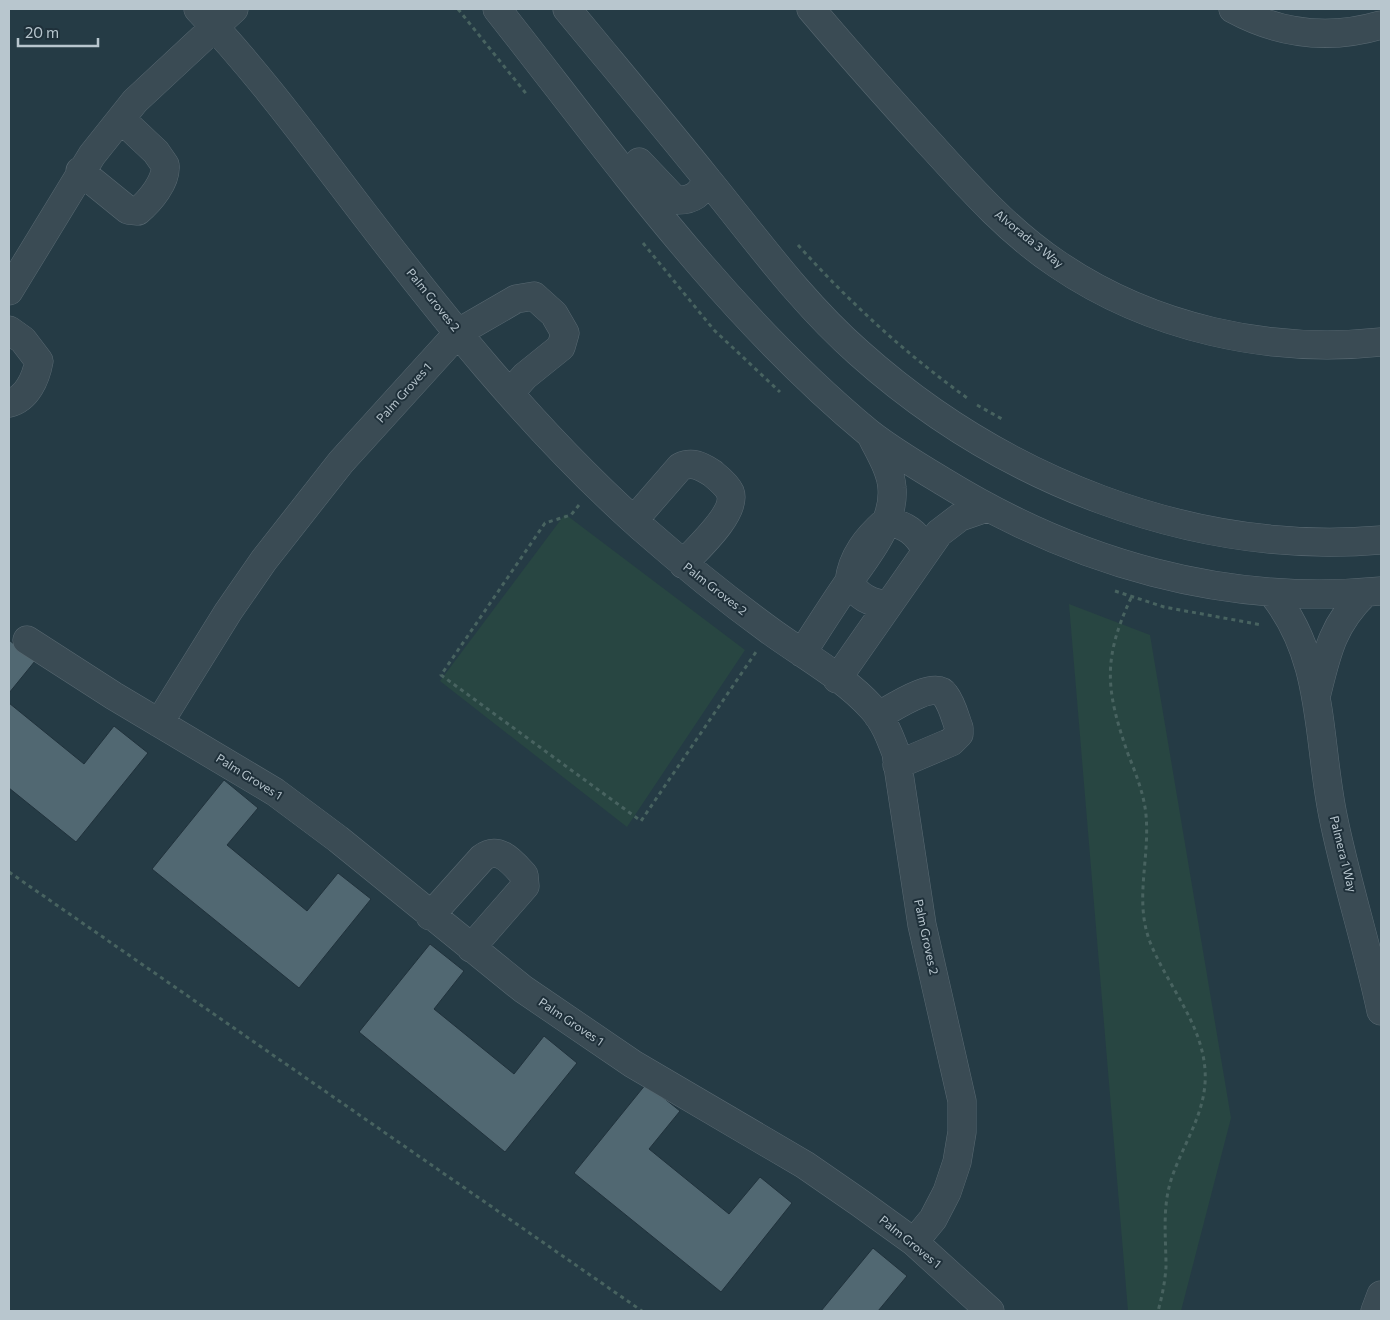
<svg xmlns="http://www.w3.org/2000/svg" width="1390" height="1320" font-family="Commissioner,sans-serif">
<style>
.green{fill:#284642}
.building{fill:#516872;stroke:#21323c}
.lines{fill:none;stroke-linecap:round;stroke-linejoin:round}
.minor-casing{stroke:#596972;stroke-width:29}
.path{stroke:#486360;stroke-width:3;stroke-dasharray:4 4;stroke-linecap:butt}
.minor{stroke:#3a4b54;stroke-width:28}
.labels{text-anchor:middle;stroke-width:4;stroke-linejoin:round;paint-order:stroke}
.street-label{font-size:12px;fill:#b8c6ce;stroke:#1f303a}
</style>
<rect width="100%" height="100%" fill="#253b45"/>
<path class="green" d="M 565,514 L 745,650 L 627,827 L 440,681 Z
M 1069,604 L 1150,635 L 1231,1118 L 1181,1311 L 1128,1311 Z"/>
<path class="building" d="M 9,640 L 35,661 L 9,693 Z
M 9,703 L 84,764 L 114,726 L 148,753 L 76,842 L 9,788 Z
M 224,780 L 258,808 L 227,845 L 307,911 L 338,873 L 371,899 L 299,988 L 152,869 Z
M 430,944 L 464,971 L 434,1009 L 514,1074 L 544,1036 L 577,1063 L 505,1152 L 359,1032 Z
M 646,1084 L 680,1111 L 649,1149 L 729,1214 L 760,1177 L 792,1203 L 721,1292 L 574,1173 Z
M 873,1248 L 907,1276 L 878,1311 L 821,1311 Z"/>
<g class="lines">
<defs>
<path id="minor" d="M 198,9 C 253,67 300,130 348,193 C 437,310 530,428 641,527 C 682,563 725,598 769,630 C 803,655 844,677 872,708 C 884,721 890,737 896,753 L 922,925 L 962,1101 L 962,1132 L 957,1162 L 947,1192 L 933,1219 L 914,1242
M 497,9 C 613,156 723,312 869,433 C 892,451 919,467 944,482 C 1076,563 1226,606 1381,591
M 567,9 C 614,66 661,122 707,179 C 756,239 801,302 859,353 C 1000,479 1191,556 1381,540
M 811,9 C 850,55 890,100 931,145 C 970,188 1009,232 1057,264 C 1151,328 1269,354 1381,342
M 1233,9 C 1281,35 1330,40 1381,25
M 639,162 L 675,200 C 692,201 701,195 707,179
M 80,171 L 128,210 L 138,211 C 150,201 167,181 165,165 L 156,152 L 121,119
M 9,291 L 92,155 L 135,101 L 234,9
M 9,330 L 23,340 L 39,361 C 36,378 27,399 9,403
M 634,520 L 680,467 C 692,461 701,466 712,473 C 718,478 727,485 730,492 C 738,512 696,550 683,564
M 1272,593 C 1325,658 1317,738 1333,816 C 1346,881 1367,945 1381,1011
M 888,605 C 870,603 859,597 849,582 C 852,556 867,538 886,521 C 906,525 916,532 926,550
M 27,640 L 114,696 L 275,792 L 338,839 L 523,989 L 633,1064 L 805,1165 L 860,1203 L 914,1242 L 990,1311
M 802,653 C 817,630 832,606 848,583 C 867,556 895,523 892,488 C 891,470 879,452 871,435
M 837,679 L 939,533 L 960,517 L 986,508
M 1317,693 C 1327,652 1333,624 1365,593
M 878,716 C 891,709 935,679 945,695 C 952,704 955,717 959,728 L 959,734 L 951,742 L 897,765
M 159,723 L 228,612 L 264,560 L 341,462 L 459,332 L 516,299 L 534,296 L 554,314 L 565,333 L 561,347 L 525,376 L 510,393
M 430,916 L 482,858 C 499,845 512,862 524,875 L 525,886 L 471,948
M 1375,1311 L 1381,1295"/>
</defs>
<use href="#minor" class="minor-casing"/>
<path class="path" d="M 458,9 L 528,96
M 643,243 L 714,330 L 780,392
M 798,245 C 850,303 907,355 970,400
M 977,405 L 1002,419
M 579,505 L 571,515 L 545,523 L 441,675 L 641,821 L 756,652
M 1115,591 L 1164,607 L 1262,625
M 1131,598 C 1102,660 1106,691 1128,754 C 1136,774 1144,794 1146,815 C 1150,859 1134,900 1150,942 C 1167,985 1202,1023 1205,1070 C 1208,1111 1183,1143 1171,1180 C 1162,1209 1166,1238 1166,1267 C 1165,1282 1162,1297 1158,1311
M 9,872 L 642,1311"/>
<use href="#minor" class="minor"/>
</g>
<g class="labels">
<g class="street-label">
<text transform="translate(1029 239) rotate(39)" y="4">Alvorada 3 Way</text>
<text transform="translate(433 300) rotate(51)" y="4">Palm Groves 2</text>
<text transform="translate(404 393) rotate(-48)" y="4">Palm Groves 1</text>
<text transform="translate(715 589) rotate(38)" y="4">Palm Groves 2</text>
<text transform="translate(249 777) rotate(32)" y="4">Palm Groves 1</text>
<text transform="translate(1343 854) rotate(76)" y="4">Palmera 1 Way</text>
<text transform="translate(926 937) rotate(78)" y="4">Palm Groves 2</text>
<text transform="translate(571 1022) rotate(34)" y="4">Palm Groves 1</text>
<text transform="translate(910 1242) rotate(39)" y="4">Palm Groves 1</text>
</g>
</g>
<rect width="1390" height="1320" fill="none" stroke="#b8c6ce" stroke-width="20"/>
<path d="M18 38v8h80v-8" fill="none" stroke="#b8c6ce" stroke-width="2.5"/>
<text x="25" y="38" font-size="15" fill="#b8c6ce" stroke="#1f303a" stroke-width="4" paint-order="stroke">20 m</text>
</svg>
